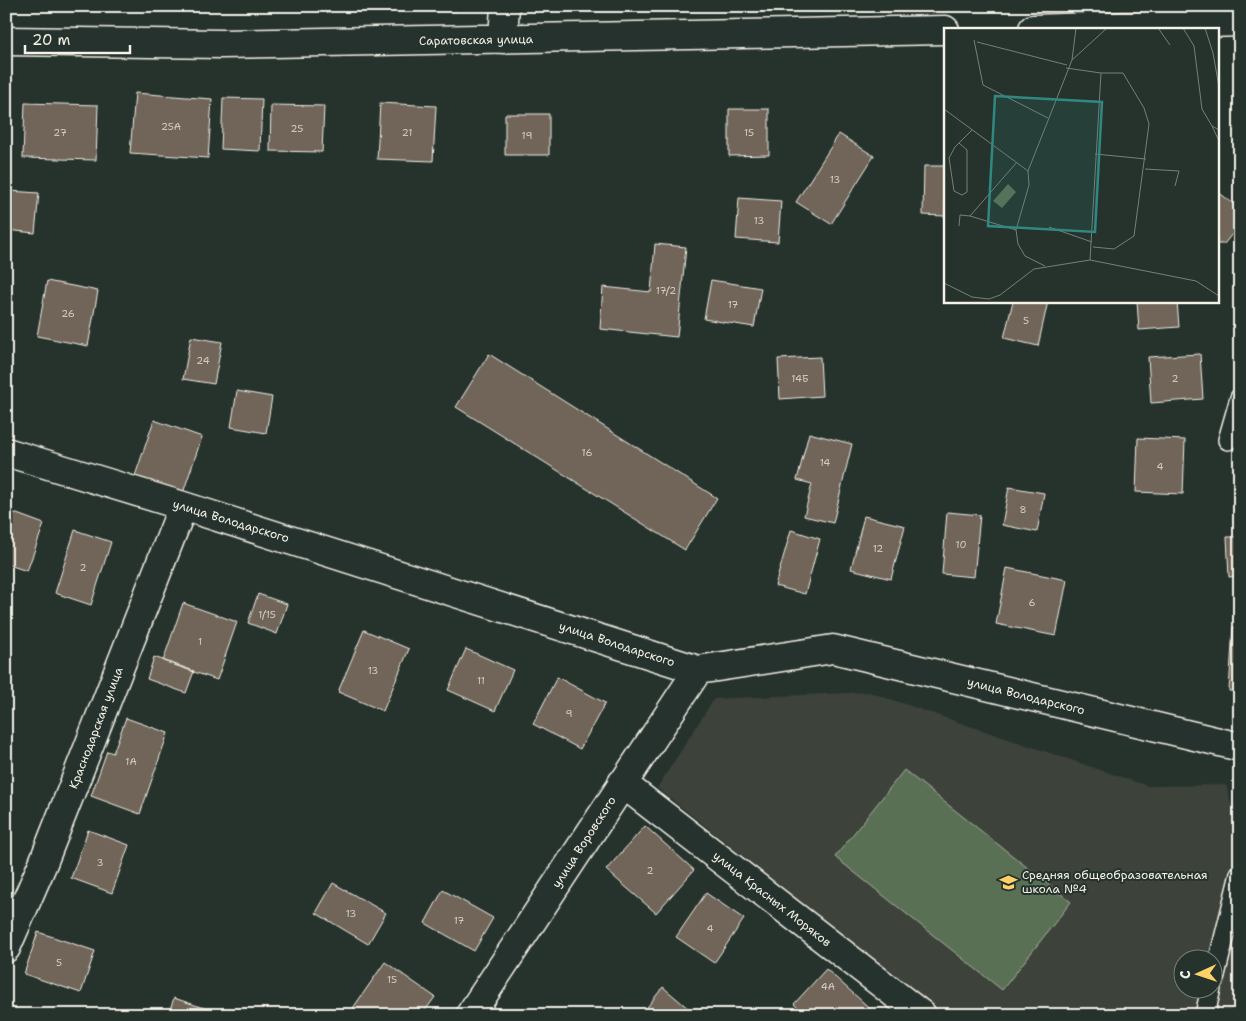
<svg xmlns="http://www.w3.org/2000/svg" width="1246" height="1021" font-family="'Shantell Sans',sans-serif">
<style>
.built{fill:#3c423a;fill-rule:evenodd}
.green{fill:#5a7055;stroke:#a7b09e}
.building{fill:#706559;stroke:#f4f1e8}
.lines{fill:none;stroke-linecap:round;stroke-linejoin:round}
.service-casing{stroke:#f4f1e8;stroke-width:22}
.minor-casing{stroke:#f4f1e8;stroke-width:31}
.service{stroke:#26332d;stroke-width:19}
.minor{stroke:#26332d;stroke-width:28}
.labels{text-anchor:middle;stroke-width:4;stroke-linejoin:round;paint-order:stroke}
.number-label{font-size:10px;fill:#d3cec4}
.street-label{font-size:12px;fill:#f4f1e8;stroke:#26332d}
.poi-label{font-size:12px;fill:#f4f1e8;stroke:#26332d;text-anchor:start}
.inset-road{fill:none;stroke:#787f78;stroke-width:1}
.view{fill:#318880;fill-opacity:0.15;stroke:#318880;stroke-width:2.5}
.inset-edge{fill:none;stroke:#f4f1e8;stroke-width:2.5}
</style>
<rect width="100%" height="100%" fill="#26332d"/>
<filter id="ink" filterUnits="userSpaceOnUse"><feTurbulence type="fractalNoise" baseFrequency=".02" numOctaves="2"/><feDisplacementMap in="SourceGraphic" scale="10" xChannelSelector="R" yChannelSelector="G"/><feConvolveMatrix kernelMatrix="1 2 1 2 8 2 1 2 1" color-interpolation-filters="sRGB"/></filter>
<g filter="url(#ink)">
<path class="built" d="M 869,692 L 1148,786 L 1226,785 L 1231,804 L 1240,806 L 1240,1015 L 944,1015 L 657,788 L 714,699 ZM 1184,958 L 1214,958 L 1214,988 L 1184,988 Z"/>
<path class="green" d="M 904,770 L 1071,902 L 1002,990 L 835,857 Z"/>
<path class="building" d="M 46,6 L 86,6 L 86,9 L 46,10 Z
M 393,6 L 457,6 L 457,11 L 393,11 Z
M 135,93 L 212,99 L 208,158 L 130,153 Z
M 223,98 L 262,99 L 260,151 L 221,149 Z
M 25,103 L 98,105 L 96,160 L 23,158 Z
M 380,103 L 436,106 L 433,161 L 377,159 Z
M 271,105 L 324,106 L 322,152 L 270,151 Z
M 729,109 L 769,109 L 769,155 L 729,156 Z
M 505,114 L 549,114 L 549,155 L 505,155 Z
M 839,134 L 874,156 L 831,224 L 796,202 Z
M 924,166 L 945,166 L 945,216 L 923,215 Z
M 9,191 L 39,193 L 35,233 L 6,230 Z
M 1217,191 L 1240,209 L 1240,224 L 1224,244 L 1217,244 Z
M 739,198 L 781,201 L 778,242 L 736,239 Z
M 655,244 L 686,247 L 677,337 L 600,329 L 603,287 L 651,292 Z
M 711,280 L 761,288 L 754,327 L 704,319 Z
M 47,281 L 98,291 L 88,346 L 37,336 Z
M 1013,301 L 1048,301 L 1038,346 L 1004,338 Z
M 1137,301 L 1177,301 L 1179,327 L 1139,330 Z
M 191,337 L 222,342 L 214,384 L 183,379 Z
M 489,354 L 717,498 L 685,550 L 456,407 Z
M 1200,354 L 1203,399 L 1151,403 L 1148,357 Z
M 820,357 L 822,396 L 780,399 L 778,359 Z
M 237,391 L 272,397 L 266,433 L 231,427 Z
M 154,420 L 202,437 L 183,493 L 135,476 Z
M 809,433 L 852,444 L 833,523 L 804,516 L 812,484 L 797,480 Z
M 1138,438 L 1185,440 L 1183,494 L 1136,492 Z
M 1009,487 L 1044,493 L 1037,532 L 1002,525 Z
M 6,510 L 44,524 L 27,571 L 6,564 Z
M 947,512 L 980,515 L 974,577 L 942,574 Z
M 864,516 L 905,526 L 891,579 L 851,569 Z
M 75,530 L 111,542 L 91,605 L 55,593 Z
M 791,530 L 820,539 L 805,594 L 775,586 Z
M 1227,537 L 1240,537 L 1240,576 L 1229,577 Z
M 1007,568 L 1067,580 L 1056,636 L 996,624 Z
M 258,594 L 287,604 L 277,634 L 248,623 Z
M 183,603 L 237,622 L 217,680 L 163,661 Z
M 1233,627 L 1240,628 L 1240,692 L 1229,691 Z
M 364,630 L 409,649 L 383,711 L 338,692 Z
M 466,649 L 513,670 L 495,711 L 448,690 Z
M 154,657 L 194,671 L 186,693 L 147,679 Z
M 557,677 L 605,703 L 580,749 L 533,724 Z
M 126,718 L 168,733 L 140,814 L 91,796 L 107,751 L 113,753 Z
M 645,826 L 694,870 L 656,913 L 606,870 Z
M 88,830 L 129,845 L 112,893 L 71,878 Z
M 333,883 L 386,913 L 368,944 L 316,913 Z
M 443,890 L 493,918 L 474,951 L 425,923 Z
M 706,893 L 744,919 L 714,963 L 676,937 Z
M 38,932 L 95,951 L 81,993 L 24,974 Z
M 385,962 L 435,997 L 422,1015 L 362,1015 L 353,1008 Z
M 826,969 L 875,1013 L 873,1015 L 806,1015 L 794,1004 Z
M 663,987 L 696,1015 L 641,1015 Z
M 174,998 L 213,1011 L 211,1015 L 168,1015 Z"/>
<g class="lines">
<defs>
<path id="service" d="M 1228,440 L 1240,398
M 1214,979 L 1240,874
M 1205,1015 L 1211,988"/>
<path id="minor" d="M 1033,29 L 1240,22
M 503,39 L 505,6
M 6,41 L 222,44 L 945,30
M 6,452 L 183,506 L 698,670 L 833,649 L 1240,747
M 622,783 L 922,1015
M 6,948 L 43,863 L 183,506
M 470,1015 L 698,670"/>
</defs>
<use href="#service" class="service-casing"/>
<use href="#minor" class="minor-casing"/>
<use href="#service" class="service"/>
<use href="#minor" class="minor"/>
</g>
</g>
<defs>
<symbol id="school-bare" viewBox="-9 -9 18 18"><path d="M0-5L7-2L0 1L-7-2ZM-4 1L0 2.5L4 1V4Q0 6-4 4Z" fill="#ffd166" stroke="#26332d" stroke-width="2.5" paint-order="stroke"/></symbol>
</defs>
<g fill-rule="evenodd">
<use href="#school-bare" x="996" y="870" width="25" height="25"/>
</g>
<g class="labels">
<g class="number-label">
<text x="171" y="130">25А</text>
<text x="297" y="132">25</text>
<text x="60" y="136">27</text>
<text x="407" y="136">21</text>
<text x="749" y="136">15</text>
<text x="527" y="139">19</text>
<text x="835" y="183">13</text>
<text x="759" y="224">13</text>
<text x="666" y="294">17/2</text>
<text x="733" y="308">17</text>
<text x="68" y="317">26</text>
<text x="1026" y="324">5</text>
<text x="203" y="364">24</text>
<text x="800" y="382">14Б</text>
<text x="1175" y="382">2</text>
<text x="587" y="456">16</text>
<text x="825" y="466">14</text>
<text x="1160" y="470">4</text>
<text x="1023" y="513">8</text>
<text x="961" y="548">10</text>
<text x="878" y="552">12</text>
<text x="83" y="571">2</text>
<text x="1032" y="606">6</text>
<text x="267" y="618">1/15</text>
<text x="200" y="645">1</text>
<text x="373" y="674">13</text>
<text x="481" y="684">11</text>
<text x="569" y="717">9</text>
<text x="131" y="765">1А</text>
<text x="100" y="866">3</text>
<text x="650" y="874">2</text>
<text x="351" y="917">13</text>
<text x="459" y="924">17</text>
<text x="710" y="932">4</text>
<text x="59" y="966">5</text>
<text x="392" y="983">15</text>
<text x="828" y="990">4А</text>
</g>
<g class="street-label">
<text transform="translate(476 40) rotate(-1)" y="4">Саратовская улица</text>
<text transform="translate(231 521) rotate(17)" y="4">улица Володарского</text>
<text transform="translate(617 644) rotate(18)" y="4">улица Володарского</text>
<text transform="translate(1026 696) rotate(14)" y="4">улица Володарского</text>
<text transform="translate(96 728) rotate(-69)" y="4">Краснодарская улица</text>
<text transform="translate(584 842) rotate(-57)" y="4">улица Воровского</text>
<text transform="translate(772 899) rotate(38)" y="4">улица Красных Моряков</text>
</g>
<g class="poi-label">
<text x="1022" y="879">Средняя общеобразовательная<tspan x="1022" dy="14">школа №4</tspan></text>
</g>
</g>
<g transform="translate(944 28)">
<rect width="275" height="275" fill="#26332d"/>
<path d="M 64,156 L 72,164 L 58,180 L 49,173 Z" fill="#5a7055"/>
<path class="inset-road" d="M 214,0 L 226,17M 239,0 L 250,18 L 258,81 L 268,98 L 275,102M 261,0 L 269,25 L 275,59M 30,12 L 39,57 L 104,90M 33,14 L 123,37M 128,32 L 163,0M 122,40 L 157,45 L 146,232M 0,81 L 84,143M 268,98 L 275,113M 15,115 L 23,122 L 23,164 L 18,167 L 10,163 L 5,130 L 11,119 L 28,102M 151,126 L 202,131M 201,141 L 235,143 L 231,158M 26,188 L 72,202M 15,198 L 16,187 L 26,188 L 73,134M 105,199 L 148,214M 149,219 L 170,221 L 190,208 L 205,96 L 200,80 L 179,45 L 157,45M 101,238 L 81,228 L 74,216 L 72,202 L 85,157 L 84,143 L 128,32 L 132,0M 0,255 L 28,269 L 45,271 L 56,267 L 90,241 L 146,232 L 252,253 L 275,268"/>
<path class="view" d="M 51,68 L 158,74 L 151,204 L 44,198 Z"/>
<rect width="275" height="275" class="inset-edge"/>
</g>
<rect width="1246" height="1021" fill="none" stroke="#26332d" stroke-width="25"/>
<rect x="12" y="12" width="1221" height="996" fill="none" stroke="#f4f1e8" stroke-width="2" filter="url(#ink)"/>
<g transform="translate(1198 974) rotate(267)"><circle r="24" fill="#26332d" stroke="#787f78"/>
<path d="M0-4L9 19L0 12L-9 19Z" fill="#ffd166"/>
<text y="-8" font-size="14" font-weight="bold" text-anchor="middle" fill="#f4f1e8">С</text>
</g>
<path d="M25 45v8h105v-8" fill="none" stroke="#f4f1e8" stroke-width="2.5"/>
<text x="32" y="45" font-size="15" fill="#f4f1e8" stroke="#26332d" stroke-width="4" paint-order="stroke">20 m</text>
</svg>
